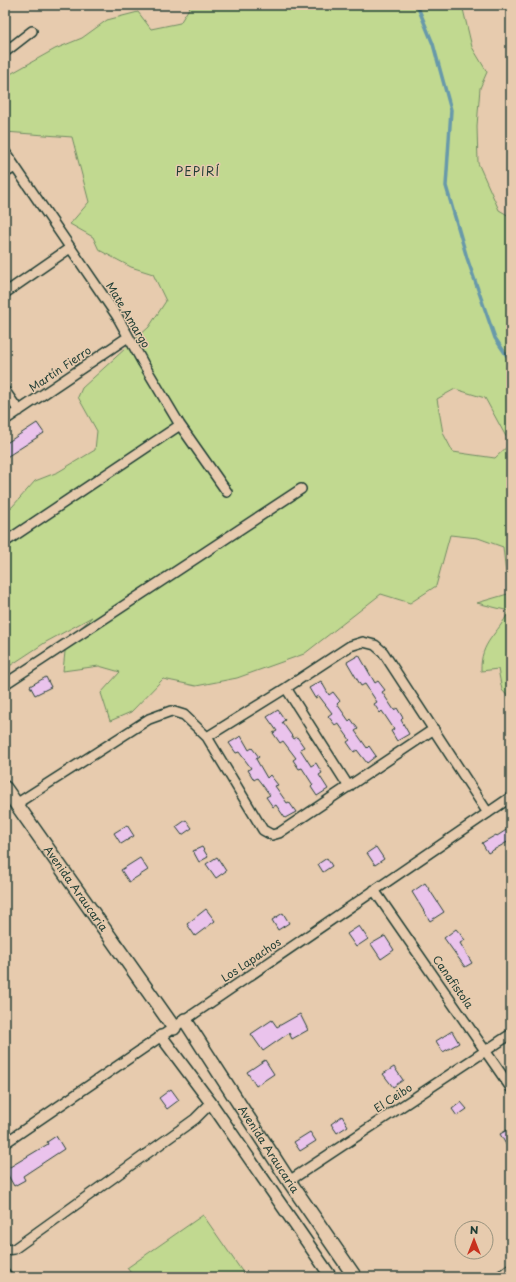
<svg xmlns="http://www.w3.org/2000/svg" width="516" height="1282" font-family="'Playpen Sans',sans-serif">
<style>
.green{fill:#c1d990;stroke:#708b62;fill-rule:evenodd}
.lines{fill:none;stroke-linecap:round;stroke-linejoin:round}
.stream{stroke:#6799aa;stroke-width:3.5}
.building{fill:#eac3ec;stroke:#1f3d34}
.minor-casing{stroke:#1f3d34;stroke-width:12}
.tertiary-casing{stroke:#1f3d34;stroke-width:14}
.secondary-casing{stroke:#1f3d34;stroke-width:16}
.minor{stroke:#e7cbae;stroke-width:9}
.tertiary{stroke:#e7cbae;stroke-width:11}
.secondary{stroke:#e7cbae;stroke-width:13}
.labels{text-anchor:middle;stroke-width:3;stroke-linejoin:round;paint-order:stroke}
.street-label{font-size:11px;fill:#1f3d34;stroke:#e7cbae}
.neighbourhood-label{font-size:12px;letter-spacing:1px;fill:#1f3d34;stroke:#e7cbae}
</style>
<rect width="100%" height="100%" fill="#e7cbae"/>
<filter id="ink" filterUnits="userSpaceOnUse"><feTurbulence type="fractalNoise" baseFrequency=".025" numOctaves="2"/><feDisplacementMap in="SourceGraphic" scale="8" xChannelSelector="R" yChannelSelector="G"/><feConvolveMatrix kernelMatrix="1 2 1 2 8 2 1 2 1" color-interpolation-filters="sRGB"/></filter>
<g filter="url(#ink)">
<path class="green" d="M 191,5 L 462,5 L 472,47 L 487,72 L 480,88 L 477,126 L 478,163 L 499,210 L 511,217 L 511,580 L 506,574 L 503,547 L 478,538 L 450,535 L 436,586 L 410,603 L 381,594 L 304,654 L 237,678 L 196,686 L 163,679 L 131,712 L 110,721 L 101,693 L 120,672 L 99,666 L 63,671 L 66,642 L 92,617 L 46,642 L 5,669 L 5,509 L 12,507 L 35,481 L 58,472 L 95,450 L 97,431 L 78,397 L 82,388 L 149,327 L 166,301 L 153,274 L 131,267 L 99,250 L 93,237 L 70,224 L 89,202 L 72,137 L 5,132 L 5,77 L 55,49 L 82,38 L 107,20 L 138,12 L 151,29 L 180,23 ZM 455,389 L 485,398 L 510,444 L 495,458 L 453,452 L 443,433 L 437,399 Z
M 511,593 L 511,700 L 502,690 L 498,669 L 481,671 C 480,641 498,635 509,611 L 477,603 Z
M 203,1215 L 246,1277 L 134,1277 L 127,1268 Z"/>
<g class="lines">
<path class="stream" d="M 417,5 L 433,44 L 451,110 L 446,186 L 467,258 L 495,338 L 511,362"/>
</g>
<path class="building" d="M 37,423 L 44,433 L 5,458 L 5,444 Z
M 359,655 L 375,683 L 378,681 L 385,690 L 382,692 L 394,710 L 397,708 L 403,718 L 401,720 L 409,734 L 397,741 L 391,731 L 394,729 L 382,711 L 380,713 L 374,704 L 377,702 L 365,684 L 361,686 L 347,662 Z
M 46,677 L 51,687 L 35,695 L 30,686 Z
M 321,681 L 329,695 L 333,692 L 340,701 L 337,704 L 349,721 L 351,719 L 358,729 L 355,731 L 367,748 L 369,746 L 376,756 L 367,763 L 357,750 L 354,752 L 347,742 L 350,740 L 338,723 L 335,725 L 328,716 L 332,713 L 319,696 L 315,698 L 309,688 Z
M 278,710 L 285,720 L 282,722 L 294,739 L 297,737 L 304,747 L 300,749 L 311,766 L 316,763 L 322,773 L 319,775 L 328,789 L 317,796 L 311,787 L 313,785 L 302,768 L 299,769 L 293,760 L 296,758 L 283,741 L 280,743 L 273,733 L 277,731 L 267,717 Z
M 241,736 L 249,750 L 252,748 L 259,757 L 256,759 L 267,778 L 270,775 L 278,785 L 275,786 L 287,803 L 289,802 L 296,812 L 285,818 L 276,805 L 273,807 L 266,797 L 270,795 L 257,778 L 254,780 L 248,770 L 251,768 L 239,752 L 236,753 L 229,743 Z
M 186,820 L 192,828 L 182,835 L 176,827 Z
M 127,825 L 134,836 L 121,844 L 114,833 Z
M 511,827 L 511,840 L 488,853 L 482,843 L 496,835 L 497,836 Z
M 202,847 L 208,857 L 199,862 L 193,851 Z
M 376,847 L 384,859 L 375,865 L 367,853 Z
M 217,857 L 226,871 L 216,878 L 206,864 Z
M 140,858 L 148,870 L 129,882 L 121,870 Z
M 327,858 L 332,866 L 323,872 L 318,864 Z
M 425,883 L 444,912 L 430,921 L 412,892 Z
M 206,909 L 215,921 L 195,936 L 187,924 Z
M 283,913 L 289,923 L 278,930 L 272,920 Z
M 359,926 L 368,939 L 356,947 L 347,934 Z
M 456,929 L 465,940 L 460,943 L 472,963 L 465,967 L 444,938 Z
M 385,936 L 394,950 L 381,959 L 371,944 Z
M 300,1014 L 308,1030 L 292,1039 L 289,1033 L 263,1051 L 251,1034 L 272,1020 L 277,1027 Z
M 452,1031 L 459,1043 L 443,1052 L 436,1041 Z
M 265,1060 L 274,1074 L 256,1086 L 247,1072 Z
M 394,1067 L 403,1080 L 393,1087 L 383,1074 Z
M 171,1089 L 179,1100 L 167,1109 L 159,1098 Z
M 461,1102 L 467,1109 L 457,1116 L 452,1109 Z
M 342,1116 L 348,1126 L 337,1133 L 331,1124 Z
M 511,1128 L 511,1153 L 500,1134 Z
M 310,1132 L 316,1141 L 300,1151 L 294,1142 Z
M 56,1136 L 64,1149 L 23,1176 L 25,1180 L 14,1186 L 5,1170 L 48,1144 L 47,1142 Z"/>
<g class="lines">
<defs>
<path id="minor" d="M 5,52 L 32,31
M 5,152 L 117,316 L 143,363 L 180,425 L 227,492
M 5,173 L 15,167
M 5,293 L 70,248
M 5,391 L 19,411
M 5,420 L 128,337
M 5,542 L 180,425
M 5,684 L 301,489
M 286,688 L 349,787
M 207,737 L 263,830 L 272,835 L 279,833 L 434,729
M 16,804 L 149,719 L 171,711 L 184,715 L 207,737 L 286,688 L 350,646 L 363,642 L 375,645 L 383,652 L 488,813
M 374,890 L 511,1088
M 5,1143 L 511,797
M 289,1181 L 511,1034
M 5,1250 L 14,1249 L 195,1119 L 211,1103
M 5,1273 L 8,1277
M 499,1277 L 511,1268"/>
<path id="tertiary" d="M 161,1036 L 211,1103 L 331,1277"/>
<g id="secondary">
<path id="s1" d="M 5,788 L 174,1028"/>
<path id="s2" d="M 185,1020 L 289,1181 L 355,1277"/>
</g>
</defs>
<use href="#minor" class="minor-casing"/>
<use href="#tertiary" class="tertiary-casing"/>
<use href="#secondary" class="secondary-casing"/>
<use href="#minor" class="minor"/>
<use href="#tertiary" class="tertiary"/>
<use href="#secondary" class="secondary"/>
</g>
</g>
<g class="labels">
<g class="street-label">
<text transform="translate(128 315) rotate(59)" y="4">Mate Amargo</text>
<text transform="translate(60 369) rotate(-34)" y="4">Martín Fierro</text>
<text dy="4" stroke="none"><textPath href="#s1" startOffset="123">Avenida Araucaria</textPath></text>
<text transform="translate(251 960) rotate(-34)" y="4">Los Lapachos</text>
<text transform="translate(453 982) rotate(55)" y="4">Canafistola</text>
<text transform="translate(393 1098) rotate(-33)" y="4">El Ceibo</text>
<text dy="4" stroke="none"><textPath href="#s2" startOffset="154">Avenida Araucaria</textPath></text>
</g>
<g class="neighbourhood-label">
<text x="198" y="176">PEPIRÍ</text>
</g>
</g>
<rect width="516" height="1282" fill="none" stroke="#e7cbae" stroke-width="20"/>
<rect x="10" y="10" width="496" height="1262" fill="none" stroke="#1f3d34" stroke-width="1.5" filter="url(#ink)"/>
<g transform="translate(474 1240)"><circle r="19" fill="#e7cbae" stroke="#97927d"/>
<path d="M0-3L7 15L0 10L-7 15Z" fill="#c8321e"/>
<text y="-6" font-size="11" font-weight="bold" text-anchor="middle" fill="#1f3d34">N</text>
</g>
</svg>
